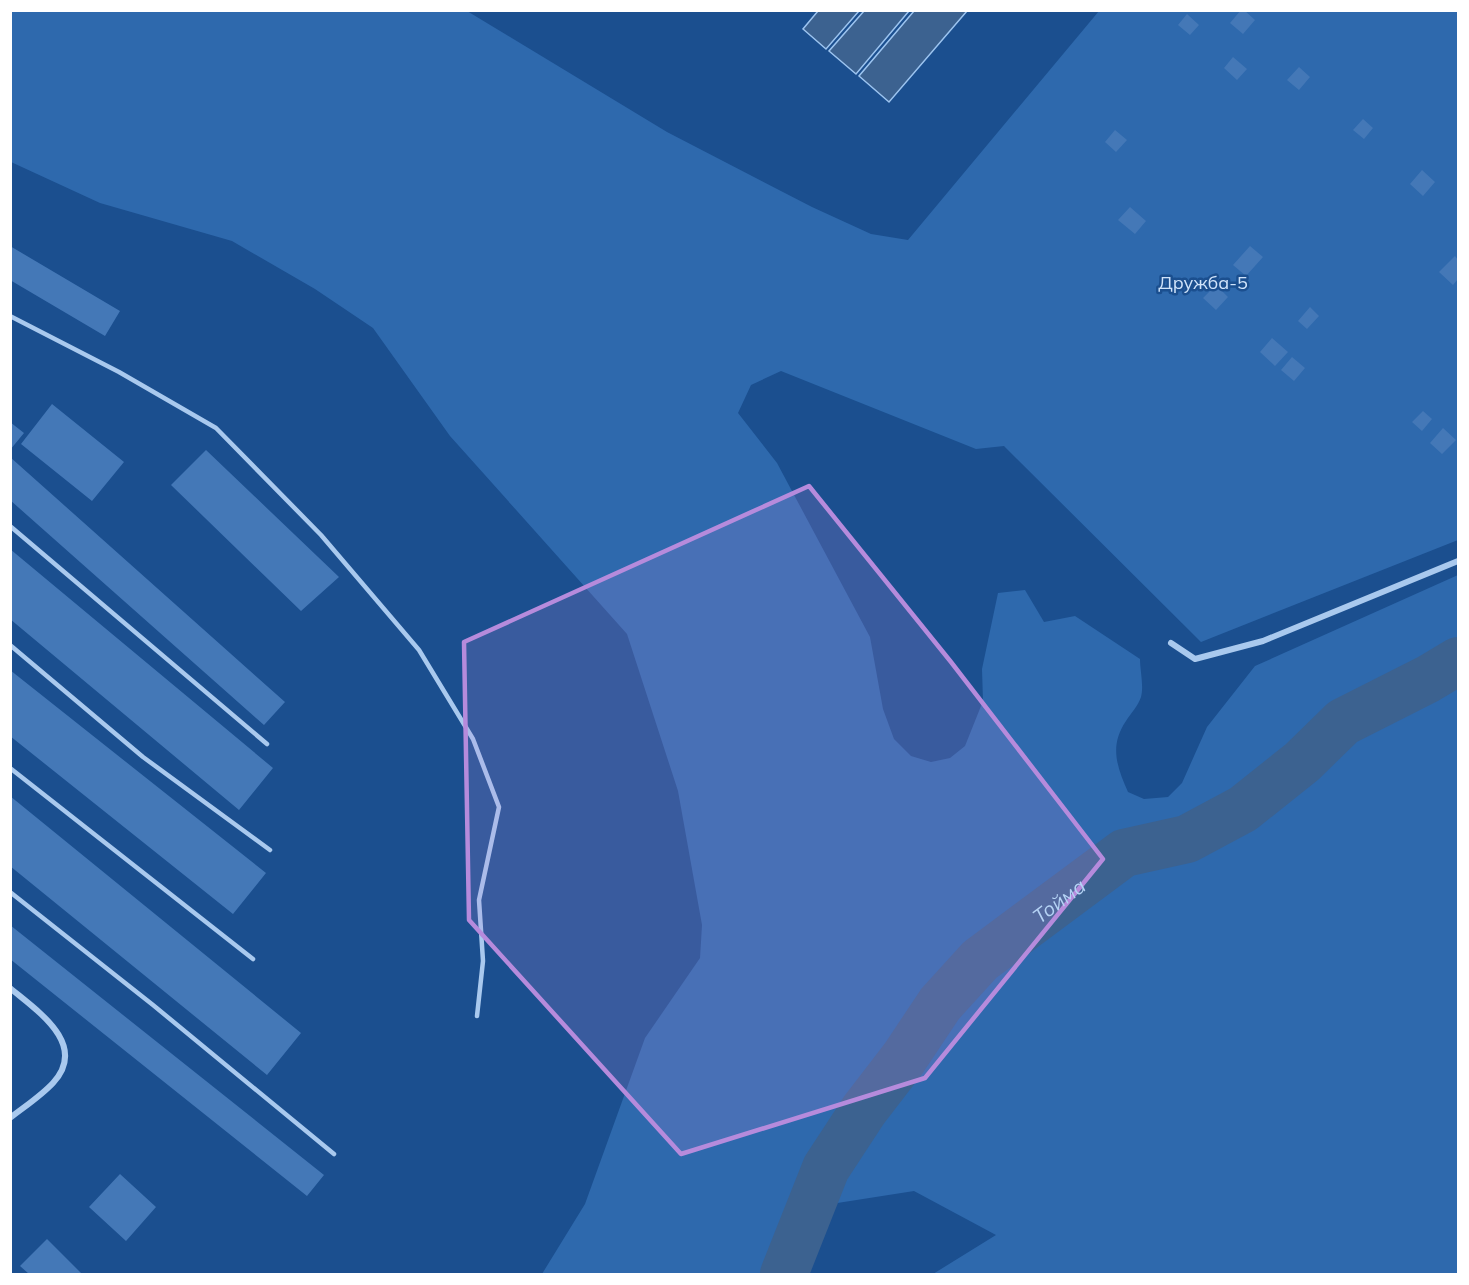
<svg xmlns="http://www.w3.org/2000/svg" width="1469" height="1285" font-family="Mulish,sans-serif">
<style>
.green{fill:#2e69ad}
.water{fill:#3c6290;stroke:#9cc4f0;stroke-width:1.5}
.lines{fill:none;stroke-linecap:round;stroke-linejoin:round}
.river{stroke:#3c6290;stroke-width:48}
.building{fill:#4478b7}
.service{stroke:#a9c9ee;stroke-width:4.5}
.minor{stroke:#a9c9ee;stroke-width:6}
.marked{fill:#b68bdc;fill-opacity:0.2;stroke:#b68bdc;stroke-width:4.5;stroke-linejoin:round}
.labels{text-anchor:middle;stroke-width:5;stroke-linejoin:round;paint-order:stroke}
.park-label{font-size:18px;fill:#cfe3fa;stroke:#1b4f8f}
.water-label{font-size:20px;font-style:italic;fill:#b5d3f5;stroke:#1b4f8f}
</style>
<rect width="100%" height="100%" fill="#1b4f8f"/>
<path class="green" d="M 11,11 L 467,11 L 667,132 L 812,207 L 871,234 L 908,240 L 1099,11 L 1458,11 L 1458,540 L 1201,642 L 1004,446 L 976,449 L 781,371 L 751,385 L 738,413 L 777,463 L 870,637 L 883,709 L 894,739 L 911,756 L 931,762 L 950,758 L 965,746 L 983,701 L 982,669 L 998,593 L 1025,590 L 1044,622 L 1075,616 L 1140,659 C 1140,670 1144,686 1141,697 C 1138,706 1131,713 1126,721 C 1109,746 1117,767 1128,792 L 1144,799 L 1168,797 L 1182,783 L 1207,727 L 1255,666 L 1458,575 L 1458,1274 L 933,1274 L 996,1235 L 914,1191 L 831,1204 L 801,1274 L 542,1274 L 585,1204 L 645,1038 L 700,958 L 702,925 L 678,791 L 627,634 L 450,436 L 373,328 L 315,289 L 232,241 L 100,203 L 11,162 Z"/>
<path class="water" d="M 818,11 L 818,10 L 859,11 L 826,49 L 803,29 Z
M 864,11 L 909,11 L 856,74 L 829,51 Z
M 914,11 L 967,11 L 889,102 L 859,76 Z"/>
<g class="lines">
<path class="river" id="s1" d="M 784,1274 L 826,1168 L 864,1110 L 904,1058 L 940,1004 L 980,960 L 1124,853 L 1187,839 L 1243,809 L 1302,762 L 1343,722 L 1428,679 L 1458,661"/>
</g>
<path class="building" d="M 1241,10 L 1244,10 L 1255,20 L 1243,34 L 1230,23 Z
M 1187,14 L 1199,25 L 1190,35 L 1178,25 Z
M 1233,57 L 1247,69 L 1237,80 L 1224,68 Z
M 1299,67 L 1310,77 L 1299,90 L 1287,80 Z
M 1363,119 L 1373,128 L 1364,139 L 1353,130 Z
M 1115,130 L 1127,140 L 1116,152 L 1105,142 Z
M 1422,170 L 1435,182 L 1423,196 L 1410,184 Z
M 1130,207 L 1146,221 L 1135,234 L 1118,220 Z
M 10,246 L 120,311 L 105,336 L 10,280 Z
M 1250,246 L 1263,257 L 1246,276 L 1233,265 Z
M 1455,256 L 1458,260 L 1458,279 L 1453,285 L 1439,272 Z
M 1216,285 L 1228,297 L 1216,310 L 1203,298 Z
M 1310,307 L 1319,316 L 1307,329 L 1298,321 Z
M 1272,338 L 1288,352 L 1275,366 L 1260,352 Z
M 1292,357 L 1305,368 L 1294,381 L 1281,370 Z
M 52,404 L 124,462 L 92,501 L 21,444 Z
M 1423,411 L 1432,419 L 1422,431 L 1412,422 Z
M 10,422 L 24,433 L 10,450 Z
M 1443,428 L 1456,440 L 1442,454 L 1430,443 Z
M 206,450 L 339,577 L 301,611 L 171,485 Z
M 10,457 L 285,702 L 264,725 L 10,500 Z
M 10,549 L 273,768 L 239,810 L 10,619 Z
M 10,670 L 266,873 L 233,914 L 10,736 Z
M 10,796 L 301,1033 L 267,1075 L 10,866 Z
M 10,925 L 324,1175 L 307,1196 L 10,959 Z
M 120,1174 L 156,1207 L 126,1241 L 89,1207 Z
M 47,1239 L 82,1274 L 29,1274 L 20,1266 Z"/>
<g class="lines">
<path class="service" d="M 10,316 L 119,372 L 216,428 L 321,535 L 419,650 L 473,739 L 499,807 L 479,900 L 483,961 L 477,1016
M 10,526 L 267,744
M 10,645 L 143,757 L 270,850
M 10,768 L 253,959
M 10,892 L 153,1005 L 334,1154"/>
<path class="minor" d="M 1171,643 L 1195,659 L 1263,641 L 1458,561
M 10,988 C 36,1010 89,1044 53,1083 C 41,1096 24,1107 10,1118"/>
</g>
<path class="marked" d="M 809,486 L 951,662 L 1103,859 L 925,1078 L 681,1154 L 469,920 L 464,642 Z"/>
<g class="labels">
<g class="park-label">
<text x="1203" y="289">Дружба-5</text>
</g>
<g class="water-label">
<text dy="7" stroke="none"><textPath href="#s1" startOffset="472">Тойма</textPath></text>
</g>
</g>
<rect width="1469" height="1285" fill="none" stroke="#ffffff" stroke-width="24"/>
</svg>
